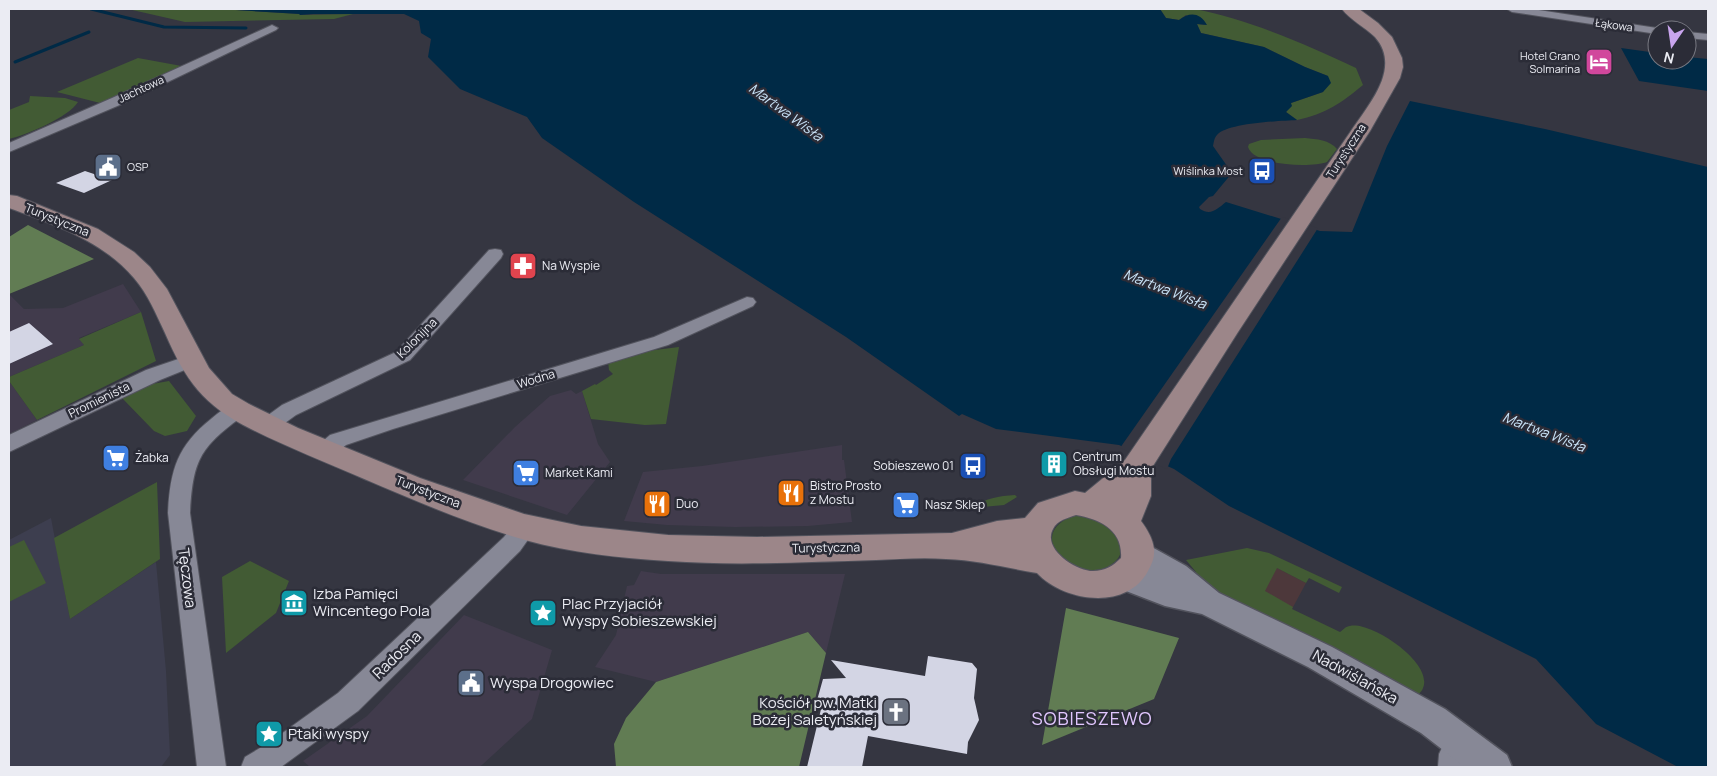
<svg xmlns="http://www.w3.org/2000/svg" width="1717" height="776" font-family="Manrope,sans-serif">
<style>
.commercial{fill:#413b4c}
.industrial{fill:#4d383b}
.built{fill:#3d3e4f}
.green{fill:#425b34}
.forest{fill:#617c53}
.water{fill:#002a46}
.pier{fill:#353641}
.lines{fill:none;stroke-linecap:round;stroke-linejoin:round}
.stream{stroke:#002a46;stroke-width:3}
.building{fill:#d3d5e4}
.minor-casing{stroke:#52535d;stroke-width:2}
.tertiary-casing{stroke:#52535d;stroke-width:3}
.secondary-casing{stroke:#52535d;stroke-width:2}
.minor{fill:#878896;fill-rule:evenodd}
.tertiary{fill:#878896;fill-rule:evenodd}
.secondary{fill:#9c8689;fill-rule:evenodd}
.labels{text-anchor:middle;stroke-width:5;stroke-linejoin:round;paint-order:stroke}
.far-street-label{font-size:11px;fill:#ebecf3;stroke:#2b2c37}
.far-poi-label{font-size:11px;fill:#ebecf3;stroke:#2b2c37;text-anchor:end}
.street-label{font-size:12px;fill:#ebecf3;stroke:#2b2c37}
.poi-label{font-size:12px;fill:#ebecf3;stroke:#2b2c37;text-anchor:start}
.water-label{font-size:14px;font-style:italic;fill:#c9e3f8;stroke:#2b2c37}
.near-street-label{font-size:15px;fill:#ebecf3;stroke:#2b2c37}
.near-poi-label{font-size:15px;fill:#ebecf3;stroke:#2b2c37;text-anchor:start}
.near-quarter-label{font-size:18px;letter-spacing:1px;fill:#e1c6fe;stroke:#2b2c37}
</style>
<rect width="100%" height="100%" fill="#353641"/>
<path class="commercial" d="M 123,284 L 141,312 L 79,338 L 84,345 L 9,377 L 9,294 L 24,309 L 63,308 Z
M 9,381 L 37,420 L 9,434 Z
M 571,390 L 576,394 L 582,391 L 598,444 L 610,462 L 567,515 L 463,480 L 515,427 L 550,396 Z
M 842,445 L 842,460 L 844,460 L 852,522 L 808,526 L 735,527 L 667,525 L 624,521 L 643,472 L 702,466 Z
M 641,571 L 661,574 L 845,574 L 826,653 L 808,632 L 656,682 L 595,667 L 616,635 L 627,586 L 634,585 Z
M 464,615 L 552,650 L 532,719 L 482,765 L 479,767 L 310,767 L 303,761 L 367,716 Z"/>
<path class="industrial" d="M 1264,561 L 1306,583 L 1292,609 L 1249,585 Z"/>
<path class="built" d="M 51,518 L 70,619 L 156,562 L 166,671 L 170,755 L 161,767 L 9,767 L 9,540 Z"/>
<path class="green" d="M 128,9 L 220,9 L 300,14 L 300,15 L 353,14 L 334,19 L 185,22 Z
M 1160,9 C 1171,9 1184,7 1195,9 C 1248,19 1307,45 1356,68 L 1363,85 C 1341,103 1326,114 1297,120 L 1286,112 L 1291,103 L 1323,92 L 1328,76 L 1305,67 L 1264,47 L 1201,33 L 1197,24 L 1206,25 L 1186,15 L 1179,20 L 1166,18 Z
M 138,58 L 187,67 L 104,104 L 57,92 Z
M 30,96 L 65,98 L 78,102 C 69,117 26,135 9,139 L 9,110 L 29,102 Z
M 1305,138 C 1316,139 1330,140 1337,149 L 1327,162 C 1311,168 1254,166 1248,147 L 1249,144 L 1261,140 Z
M 141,312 L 156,361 L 37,420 L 9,381 L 9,377 L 84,345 L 79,339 Z
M 679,347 L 666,424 L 645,425 L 591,419 L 582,391 L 595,384 L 596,385 L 613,374 L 609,370 L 608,361 L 647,351 Z
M 169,381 L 196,416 L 187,431 L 165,436 L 154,431 L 122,398 L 152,384 Z
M 157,482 L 160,559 L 70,619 L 54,538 Z
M 1015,495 L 1017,497 L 1004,505 L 972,508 C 985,498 999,496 1015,495 Z
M 1073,516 C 1080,516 1088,516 1095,519 C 1112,527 1134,548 1112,564 C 1080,588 1020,536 1073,516 Z
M 24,540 L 46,583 L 9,602 L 9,547 Z
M 1247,548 L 1269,553 L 1342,587 L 1339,593 L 1309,578 L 1306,583 L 1277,568 L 1265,591 L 1293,607 L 1292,609 L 1340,632 C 1343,630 1346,626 1350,626 C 1371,621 1434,663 1423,688 C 1422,692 1416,696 1413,699 L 1194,579 L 1196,572 L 1186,560 Z
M 250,561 L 289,581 L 276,613 L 226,653 L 222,577 Z"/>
<path class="forest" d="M 28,225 L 94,259 L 9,294 L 9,237 Z
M 1066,608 L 1179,638 L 1154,699 L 1042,745 Z
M 808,632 L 826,653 L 799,767 L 616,767 L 614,744 L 626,718 L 656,682 Z"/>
<path class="water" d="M 220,9 L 1160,9 L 1166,18 L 1179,20 C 1189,12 1200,12 1207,25 L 1197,24 L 1201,33 L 1264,47 L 1305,67 L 1328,76 L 1331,83 L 1323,92 L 1291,103 L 1292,106 L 1286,112 L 1297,120 C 1280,121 1227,123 1217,135 C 1214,138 1214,142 1213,146 L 1232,173 L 1213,196 L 1209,197 L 1199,207 L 1200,209 C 1211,216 1217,209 1226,202 L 1320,231 L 1352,232 L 1387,146 L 1410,101 L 1545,129 L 1708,167 L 1708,767 L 1678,767 L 1596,724 L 1536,659 L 1229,506 L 1174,469 L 1119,445 L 996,429 L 962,414 L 959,416 L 846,337 L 634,202 L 542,138 L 527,117 L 460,89 L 428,57 L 431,39 L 421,33 L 419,21 L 404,14 L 313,14 L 299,15 L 300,14 Z
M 1621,48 L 1657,53 L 1657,60 L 1687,60 L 1687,57 L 1708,59 L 1708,91 L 1639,81 Z"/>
<path class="pier" d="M 1282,217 L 1318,228 L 1171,459 L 1167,469 L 1120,448 Z"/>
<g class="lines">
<path class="stream" d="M 91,9 L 164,27 L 246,28
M 15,62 L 89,32"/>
</g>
<path class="building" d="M 85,171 L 112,180 L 84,193 L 56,183 Z
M 29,323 L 53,344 L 9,364 L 9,332 Z
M 928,656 L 972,663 L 977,669 L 974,698 L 979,720 L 968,742 L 967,754 L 868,736 L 862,767 L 807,767 L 822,705 L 816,704 L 823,679 L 846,678 L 831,660 L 925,676 Z"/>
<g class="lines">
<defs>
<path id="minor" d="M 1507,9 L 1532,9 L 1657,28 L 1662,30 L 1657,30 L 1657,34 L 1512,12 Z
M 272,25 L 278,28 L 276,30 L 122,104 L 9,152 L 9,143 L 112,98 Z
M 1687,32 L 1708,34 L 1708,40 L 1687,38 Z
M 495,249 L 501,250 L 503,254 L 501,258 L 410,360 L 296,415 L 274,431 L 267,433 L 260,431 L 257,426 L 260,421 L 282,405 L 396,352 L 489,250 Z
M 747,297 L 753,298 L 756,302 L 753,306 L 668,345 L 393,429 L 346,445 L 333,456 L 325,459 L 317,456 L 314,451 L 317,446 L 330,435 L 654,337 Z
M 190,355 L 197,357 L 200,361 L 197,365 L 160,380 L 9,452 L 9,435 L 146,370 Z
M 237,403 L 244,405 L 247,410 L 244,415 C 201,447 193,458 190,513 L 226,767 L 197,767 L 168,513 C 170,471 177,446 211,419 C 219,412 227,406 237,403 Z
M 525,518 L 533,521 L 537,527 L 520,551 L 358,711 L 281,767 L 241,767 L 245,757 L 270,742 L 338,693 L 504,537 L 517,521 Z
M 1460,727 L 1470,731 L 1474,741 L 1467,756 L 1466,767 L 1438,767 L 1439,754 L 1450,731 Z"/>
<path id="tertiary" d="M 1139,542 L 1150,546 L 1186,566 L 1219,593 L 1332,647 L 1445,709 L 1507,755 L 1512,767 L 1465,767 L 1421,733 L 1308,667 L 1202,614 L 1165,606 L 1113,586 L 1109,577 L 1113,568 L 1124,564 L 1143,571 L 1128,562 L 1124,554 L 1128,546 Z"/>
<path id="secondary" d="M 1342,9 L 1359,9 L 1378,23 L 1392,37 L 1402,58 L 1403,67 L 1400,78 L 1370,131 L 1238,332 L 1151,469 L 1151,496 L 1141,521 C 1147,529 1153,539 1154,549 C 1155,557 1152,564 1148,571 C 1127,611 1064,602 1037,573 C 1007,568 977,560 946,559 C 923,557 899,559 876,560 C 807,562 737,566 668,561 C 620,558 571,553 525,540 C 469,524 416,501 362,478 C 325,462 287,447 251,429 C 203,405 186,381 165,333 C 156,314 148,294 134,278 C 103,241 53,224 9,208 L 9,195 L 17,196 L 98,229 L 134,252 L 150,267 L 167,289 L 209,368 L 232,394 L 249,404 L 298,428 L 420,478 L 524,514 L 581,526 L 668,535 L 757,537 L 952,533 L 997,521 L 1025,518 L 1038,503 L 1075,491 L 1085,493 L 1125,460 L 1351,131 C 1369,104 1402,68 1375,37 C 1365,27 1350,20 1342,9 ZM 1076,515 C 1100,519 1123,530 1121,558 C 1113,566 1105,571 1093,571 C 1076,571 1042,549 1053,529 C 1057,520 1068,518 1076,515 Z"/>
</defs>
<use href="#minor" class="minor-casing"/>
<use href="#tertiary" class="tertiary-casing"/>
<use href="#secondary" class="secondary-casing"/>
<use href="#minor" class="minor"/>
<use href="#tertiary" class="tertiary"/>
<use href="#secondary" class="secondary"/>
</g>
<defs>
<symbol id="hotel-square" viewBox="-11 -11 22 22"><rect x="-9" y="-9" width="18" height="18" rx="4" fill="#d1479c" stroke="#2b2c37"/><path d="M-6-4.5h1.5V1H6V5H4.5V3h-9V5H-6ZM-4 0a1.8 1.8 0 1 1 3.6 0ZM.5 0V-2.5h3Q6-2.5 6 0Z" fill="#fff"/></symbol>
<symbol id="civic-square" viewBox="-11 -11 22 22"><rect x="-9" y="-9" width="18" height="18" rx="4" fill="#5c6f8a" stroke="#2b2c37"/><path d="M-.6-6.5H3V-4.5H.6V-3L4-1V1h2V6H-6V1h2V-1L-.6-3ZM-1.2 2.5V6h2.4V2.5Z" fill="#fff"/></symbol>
<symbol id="bus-square" viewBox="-11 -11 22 22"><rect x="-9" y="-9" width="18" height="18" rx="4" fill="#1a4fb4" stroke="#2b2c37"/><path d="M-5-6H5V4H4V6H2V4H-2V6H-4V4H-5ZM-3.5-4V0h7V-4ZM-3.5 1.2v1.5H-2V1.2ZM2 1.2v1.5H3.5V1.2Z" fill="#fff"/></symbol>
<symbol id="pharmacy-square" viewBox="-11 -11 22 22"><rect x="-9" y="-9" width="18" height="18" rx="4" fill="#e0444e" stroke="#2b2c37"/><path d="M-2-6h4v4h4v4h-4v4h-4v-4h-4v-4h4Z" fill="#fff"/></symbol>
<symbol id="supermarket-square" viewBox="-11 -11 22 22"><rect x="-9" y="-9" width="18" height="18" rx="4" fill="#3f7fe0" stroke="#2b2c37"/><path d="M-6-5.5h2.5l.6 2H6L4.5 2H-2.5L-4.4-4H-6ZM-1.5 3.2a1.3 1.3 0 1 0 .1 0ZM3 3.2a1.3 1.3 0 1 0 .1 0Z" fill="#fff"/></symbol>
<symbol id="building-square" viewBox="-11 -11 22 22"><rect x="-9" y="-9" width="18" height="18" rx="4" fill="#0f9aa8" stroke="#2b2c37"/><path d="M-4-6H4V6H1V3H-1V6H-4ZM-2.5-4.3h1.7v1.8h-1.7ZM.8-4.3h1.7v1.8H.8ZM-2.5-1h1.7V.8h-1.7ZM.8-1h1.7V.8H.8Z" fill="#fff"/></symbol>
<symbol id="restaurant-square" viewBox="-11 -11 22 22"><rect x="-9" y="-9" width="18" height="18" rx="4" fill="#e8710a" stroke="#2b2c37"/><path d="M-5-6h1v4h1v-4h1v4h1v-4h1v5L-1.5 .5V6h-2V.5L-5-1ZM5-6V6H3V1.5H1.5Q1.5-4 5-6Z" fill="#fff"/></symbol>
<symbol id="museum-square" viewBox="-11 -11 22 22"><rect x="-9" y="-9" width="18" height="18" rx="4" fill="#0f9aa8" stroke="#2b2c37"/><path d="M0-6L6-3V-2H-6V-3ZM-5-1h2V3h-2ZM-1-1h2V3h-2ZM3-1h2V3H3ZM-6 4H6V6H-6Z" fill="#fff"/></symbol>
<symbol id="sight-square" viewBox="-11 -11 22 22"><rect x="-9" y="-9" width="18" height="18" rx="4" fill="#0f9aa8" stroke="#2b2c37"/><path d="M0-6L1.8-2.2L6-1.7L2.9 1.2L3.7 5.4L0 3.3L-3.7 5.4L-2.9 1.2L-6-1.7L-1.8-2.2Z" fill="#fff"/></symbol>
<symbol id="church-square" viewBox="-11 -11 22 22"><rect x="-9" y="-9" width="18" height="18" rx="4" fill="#6b7280" stroke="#2b2c37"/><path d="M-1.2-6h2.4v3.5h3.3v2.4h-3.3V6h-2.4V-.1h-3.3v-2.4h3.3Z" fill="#fff"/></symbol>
</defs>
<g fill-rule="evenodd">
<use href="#hotel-square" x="1583" y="46" width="32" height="32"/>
<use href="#civic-square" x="92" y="151" width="32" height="32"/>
<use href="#bus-square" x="1246" y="155" width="32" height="32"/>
<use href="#pharmacy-square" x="507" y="250" width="32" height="32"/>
<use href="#supermarket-square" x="100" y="442" width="32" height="32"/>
<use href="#building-square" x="1038" y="448" width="32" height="32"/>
<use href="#bus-square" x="957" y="450" width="32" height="32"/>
<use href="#supermarket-square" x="510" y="457" width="32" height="32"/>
<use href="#restaurant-square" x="775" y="477" width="32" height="32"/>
<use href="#restaurant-square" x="641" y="488" width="32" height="32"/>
<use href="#supermarket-square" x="890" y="489" width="32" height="32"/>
<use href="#museum-square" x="278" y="587" width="32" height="32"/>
<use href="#sight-square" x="527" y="597" width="32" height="32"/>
<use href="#civic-square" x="455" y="667" width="32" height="32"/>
<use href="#church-square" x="880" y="696" width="32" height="32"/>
<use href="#sight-square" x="253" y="718" width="32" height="32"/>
</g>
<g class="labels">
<g class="far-street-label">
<text transform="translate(1614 25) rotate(8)" y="4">Łąkowa</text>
<text transform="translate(141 89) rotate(-25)" y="4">Jachtowa</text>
<text transform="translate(1346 151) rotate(-57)" y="4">Turystyczna</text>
</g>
<g class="far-poi-label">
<text x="1580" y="60">Hotel Grano<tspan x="1580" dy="13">Solmarina</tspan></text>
<text x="127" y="171" text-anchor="start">OSP</text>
<text x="1243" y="175">Wiślinka Most</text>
</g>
<g class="street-label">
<text transform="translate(57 220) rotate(22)" y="4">Turystyczna</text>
<text transform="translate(417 338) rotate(-45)" y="4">Kolonijna</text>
<text transform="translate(536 379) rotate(-17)" y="4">Wodna</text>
<text transform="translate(99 400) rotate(-26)" y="4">Promienista</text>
<text transform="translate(428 492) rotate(21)" y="4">Turystyczna</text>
<text transform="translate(826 548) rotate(-1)" y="4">Turystyczna</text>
</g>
<g class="poi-label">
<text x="542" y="270">Na Wyspie</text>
<text x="1073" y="461">Centrum<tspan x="1073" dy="14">Obsługi Mostu</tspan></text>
<text x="135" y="462">Żabka</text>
<text x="954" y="470" text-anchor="end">Sobieszewo 01</text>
<text x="545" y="477">Market Kami</text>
<text x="810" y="490">Bistro Prosto<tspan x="810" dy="14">z Mostu</tspan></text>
<text x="676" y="508">Duo</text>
<text x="925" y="509">Nasz Sklep</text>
</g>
<g class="water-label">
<text transform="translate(786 112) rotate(36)" y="5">Martwa Wisła</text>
<text transform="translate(1165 289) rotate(21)" y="5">Martwa Wisła</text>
<text transform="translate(1544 432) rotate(21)" y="5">Martwa Wisła</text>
</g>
<g class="near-street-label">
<text transform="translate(187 578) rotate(83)" y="5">Tęczowa</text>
<text transform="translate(397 655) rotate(-44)" y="5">Radosna</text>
<text transform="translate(1355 677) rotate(29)" y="5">Nadwiślańska</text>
</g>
<g class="near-poi-label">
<text x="313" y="599">Izba Pamięci<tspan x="313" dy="17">Wincentego Pola</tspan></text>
<text x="562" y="609">Plac Przyjaciół<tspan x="562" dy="17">Wyspy Sobieszewskiej</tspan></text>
<text x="490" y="688">Wyspa Drogowiec</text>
<text x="877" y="708" text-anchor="end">Kościół pw. Matki<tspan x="877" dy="17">Bożej Saletyńskiej</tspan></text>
<text x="288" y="739">Ptaki wyspy</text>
</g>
<g class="near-quarter-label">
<text x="1092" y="725">SOBIESZEWO</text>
</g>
</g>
<rect width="1717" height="776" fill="none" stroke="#ebecf3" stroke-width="20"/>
<g transform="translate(1672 45) rotate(193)"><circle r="24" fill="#2b2c37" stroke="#787982"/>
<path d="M0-4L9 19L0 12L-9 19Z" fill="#c9a5ee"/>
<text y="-8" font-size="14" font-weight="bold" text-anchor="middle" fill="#ebecf3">N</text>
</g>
</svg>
